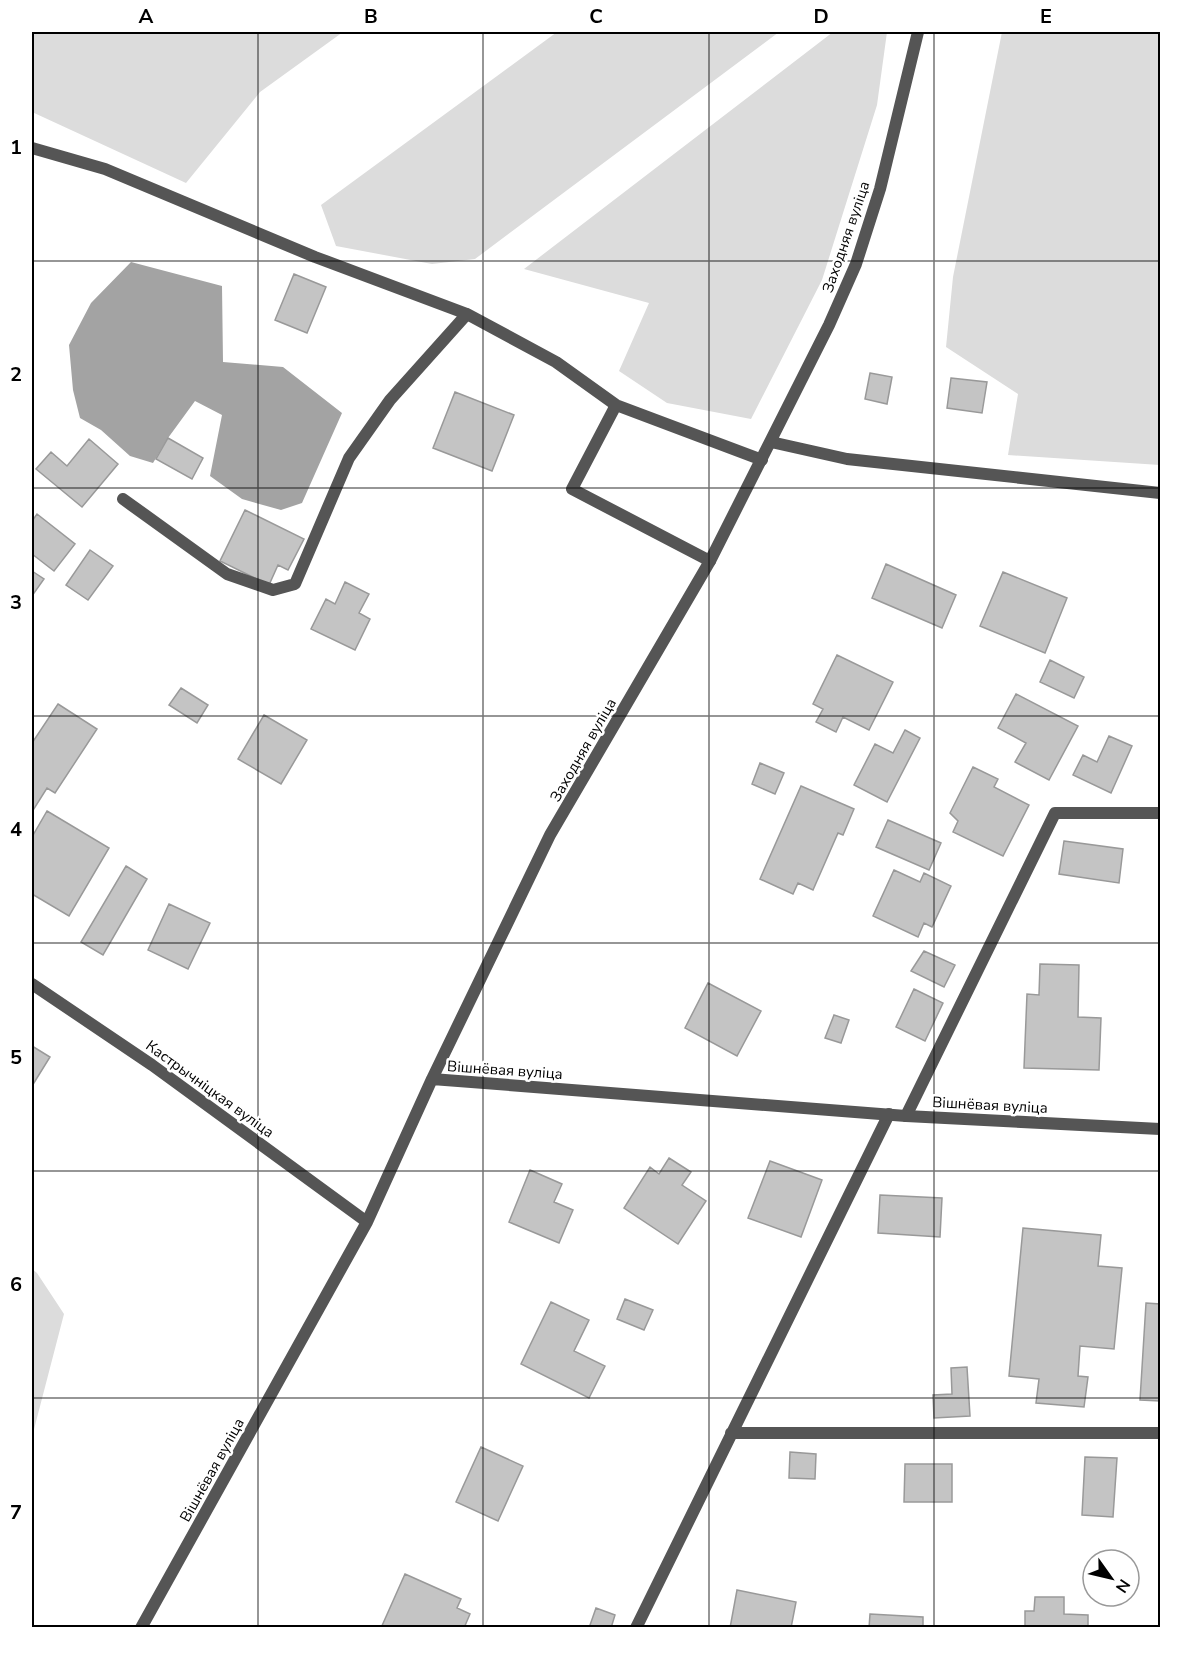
<svg xmlns="http://www.w3.org/2000/svg" width="1192" height="1659" font-family="'Nunito Sans',sans-serif">
<style>
.green{fill:#dcdcdc}
.water{fill:#a3a3a3}
.building{fill:#c4c4c4;stroke:#999;stroke-width:1.5}
.lines{fill:none;stroke-linecap:round;stroke-linejoin:round}
.service{stroke:#555;stroke-width:12}
.minor{stroke:#555;stroke-width:12}
.grid{fill:none;stroke:#000;stroke-width:1.5;stroke-opacity:0.55}
.labels{text-anchor:middle;stroke-width:5;stroke-linejoin:round;paint-order:stroke}
.street-label{font-size:15px;fill:#000;stroke:#fff}
.neatline{fill:none;stroke:#000;stroke-width:2}
.grid-label{font-size:20px;text-anchor:middle;font-weight:bold;fill:#000}
</style>
<rect width="100%" height="100%" fill="#fff"/>
<path class="green" d="M 32,32 L 343,32 L 260,92 L 186,183 L 32,112 Z
M 557,32 L 779,32 L 475,259 L 432,264 L 336,246 L 321,205 Z
M 833,32 L 887,32 L 877,105 L 822,280 L 751,419 L 667,403 L 619,371 L 649,303 L 524,269 Z
M 1002,32 L 1160,32 L 1160,465 L 1008,455 L 1018,394 L 946,347 L 953,277 Z
M 32,1269 L 37,1273 L 64,1314 L 32,1437 Z"/>
<path class="water" d="M 131,262 L 222,286 L 223,362 L 283,367 L 342,413 L 302,503 L 281,510 L 242,499 L 210,476 L 222,415 L 195,401 L 168,438 L 153,463 L 130,456 L 101,430 L 80,418 L 73,390 L 69,345 L 91,303 Z"/>
<path class="building" d="M 294,274 L 326,287 L 307,333 L 275,320 Z
M 870,373 L 892,377 L 887,404 L 865,399 Z
M 951,378 L 987,382 L 982,413 L 947,408 Z
M 455,392 L 514,415 L 492,471 L 433,448 Z
M 168,438 L 203,458 L 192,479 L 156,459 Z
M 89,439 L 118,464 L 82,507 L 36,469 L 51,452 L 67,466 Z
M 245,510 L 304,539 L 288,570 L 278,565 L 269,585 L 220,561 Z
M 37,514 L 75,544 L 54,571 L 32,554 L 32,521 Z
M 90,550 L 113,566 L 88,600 L 66,585 Z
M 886,564 L 956,595 L 942,628 L 872,598 Z
M 32,571 L 44,579 L 32,596 Z
M 1003,572 L 1067,598 L 1045,653 L 980,626 Z
M 345,582 L 369,594 L 359,613 L 370,619 L 355,650 L 311,629 L 326,599 L 335,604 Z
M 837,655 L 893,682 L 869,730 L 843,717 L 836,732 L 816,722 L 823,709 L 813,704 Z
M 1050,660 L 1084,677 L 1074,698 L 1040,682 Z
M 181,688 L 208,705 L 197,723 L 169,705 Z
M 1016,694 L 1078,726 L 1049,780 L 1015,762 L 1026,743 L 998,728 Z
M 58,704 L 97,729 L 55,793 L 47,788 L 32,812 L 32,743 Z
M 264,715 L 307,740 L 281,784 L 238,759 Z
M 905,730 L 920,738 L 887,802 L 854,785 L 875,744 L 893,753 Z
M 1109,736 L 1132,746 L 1111,793 L 1073,775 L 1083,755 L 1097,762 Z
M 760,763 L 784,773 L 775,794 L 752,784 Z
M 973,767 L 998,779 L 994,787 L 1029,805 L 1003,856 L 953,832 L 958,821 L 950,813 Z
M 801,786 L 854,809 L 843,835 L 838,833 L 813,890 L 798,883 L 793,894 L 760,879 Z
M 47,811 L 109,848 L 69,916 L 32,894 L 32,837 Z
M 888,820 L 941,843 L 929,870 L 876,847 Z
M 1064,841 L 1123,849 L 1119,883 L 1059,874 Z
M 126,866 L 147,879 L 103,955 L 81,942 Z
M 894,870 L 920,882 L 924,873 L 951,886 L 932,927 L 924,923 L 918,937 L 873,916 Z
M 169,904 L 210,923 L 188,969 L 148,950 Z
M 924,951 L 955,965 L 944,987 L 911,971 Z
M 1040,964 L 1079,965 L 1078,1017 L 1101,1018 L 1099,1070 L 1024,1068 L 1027,994 L 1039,995 Z
M 708,983 L 761,1011 L 737,1056 L 685,1028 Z
M 914,989 L 943,1003 L 925,1041 L 896,1027 Z
M 834,1015 L 849,1020 L 841,1043 L 825,1038 Z
M 32,1046 L 50,1057 L 32,1086 Z
M 669,1158 L 691,1172 L 682,1185 L 706,1201 L 678,1244 L 624,1208 L 650,1167 L 659,1174 Z
M 770,1161 L 822,1180 L 801,1237 L 748,1218 Z
M 530,1170 L 562,1184 L 554,1202 L 573,1210 L 559,1243 L 509,1222 Z
M 880,1195 L 942,1198 L 940,1237 L 878,1233 Z
M 1023,1228 L 1101,1235 L 1098,1266 L 1122,1268 L 1114,1349 L 1080,1346 L 1078,1376 L 1088,1377 L 1084,1407 L 1036,1403 L 1039,1379 L 1009,1376 Z
M 625,1299 L 653,1310 L 644,1330 L 617,1319 Z
M 551,1302 L 589,1320 L 574,1351 L 605,1366 L 589,1398 L 521,1364 Z
M 1146,1303 L 1160,1304 L 1160,1401 L 1140,1400 Z
M 967,1367 L 970,1416 L 934,1418 L 933,1395 L 952,1394 L 951,1368 Z
M 481,1447 L 523,1466 L 498,1521 L 456,1502 Z
M 790,1452 L 816,1454 L 815,1479 L 789,1478 Z
M 1085,1457 L 1117,1458 L 1113,1517 L 1082,1515 Z
M 905,1464 L 952,1464 L 952,1502 L 904,1502 Z
M 405,1574 L 461,1599 L 457,1608 L 470,1614 L 464,1628 L 381,1628 Z
M 737,1590 L 796,1602 L 791,1628 L 730,1628 Z
M 1035,1597 L 1064,1597 L 1064,1614 L 1088,1615 L 1088,1628 L 1025,1628 L 1025,1611 L 1034,1611 Z
M 596,1608 L 615,1615 L 611,1628 L 589,1628 Z
M 870,1614 L 923,1617 L 923,1628 L 869,1628 Z"/>
<g class="lines">
<path class="service" d="M 32,148 L 105,169 L 315,257 L 467,314
M 616,405 L 762,460
M 123,499 L 227,574 L 273,590 L 295,584 L 349,458 L 390,400 L 467,314 L 556,362 L 616,405 L 572,489 L 710,561
M 906,1116 L 1055,813 L 1160,813
M 731,1433 L 1160,1433
M 636,1628 L 889,1114"/>
<path class="minor" d="M 771,442 L 847,459 L 1160,493
M 32,984 L 152,1065 L 367,1222
M 432,1079 L 906,1116 L 1160,1129
M 141,1628 L 367,1222 L 432,1079 L 550,835 L 710,561 L 829,325 L 856,264 L 880,189 L 918,32"/>
</g>
<path class="grid" d="M 258,32 L 258,1628M 483,32 L 483,1628M 709,32 L 709,1628M 934,32 L 934,1628M 32,261 L 1160,261M 32,488 L 1160,488M 32,716 L 1160,716M 32,943 L 1160,943M 32,1171 L 1160,1171M 32,1398 L 1160,1398"/>
<g class="labels">
<g class="street-label">
<text transform="translate(846 237) rotate(-71)" y="5">Заходняя вуліца</text>
<text transform="translate(583 750) rotate(-60)" y="5">Заходняя вуліца</text>
<text transform="translate(505 1070) rotate(4)" y="5">Вішнёвая вуліца</text>
<text transform="translate(210 1089) rotate(36)" y="5">Кастрычніцкая вуліца</text>
<text transform="translate(990 1105) rotate(3)" y="5">Вішнёвая вуліца</text>
<text transform="translate(212 1470) rotate(-61)" y="5">Вішнёвая вуліца</text>
</g>
</g>
<rect width="1192" height="1659" fill="none" stroke="#ffffff" stroke-width="66"/>
<g transform="translate(1111 1578) rotate(124)"><circle r="28" fill="#ffffff" stroke="#999999" stroke-width="1.5"/>
<path d="M0-4.5L10 22L0 15L-10 22Z" fill="#000000"/>
<text y="-9" font-size="16" font-weight="bold" text-anchor="middle" fill="#000000">N</text>
</g>
<rect x="33" y="33" width="1126" height="1593" class="neatline"/>
<g class="grid-label">
<text x="146" y="23">A</text>
<text x="371" y="23">B</text>
<text x="596" y="23">C</text>
<text x="821" y="23">D</text>
<text x="1046" y="23">E</text>
<text x="16" y="154">1</text>
<text x="16" y="381">2</text>
<text x="16" y="609">3</text>
<text x="16" y="836">4</text>
<text x="16" y="1064">5</text>
<text x="16" y="1291">6</text>
<text x="16" y="1519">7</text>
</g>
</svg>
